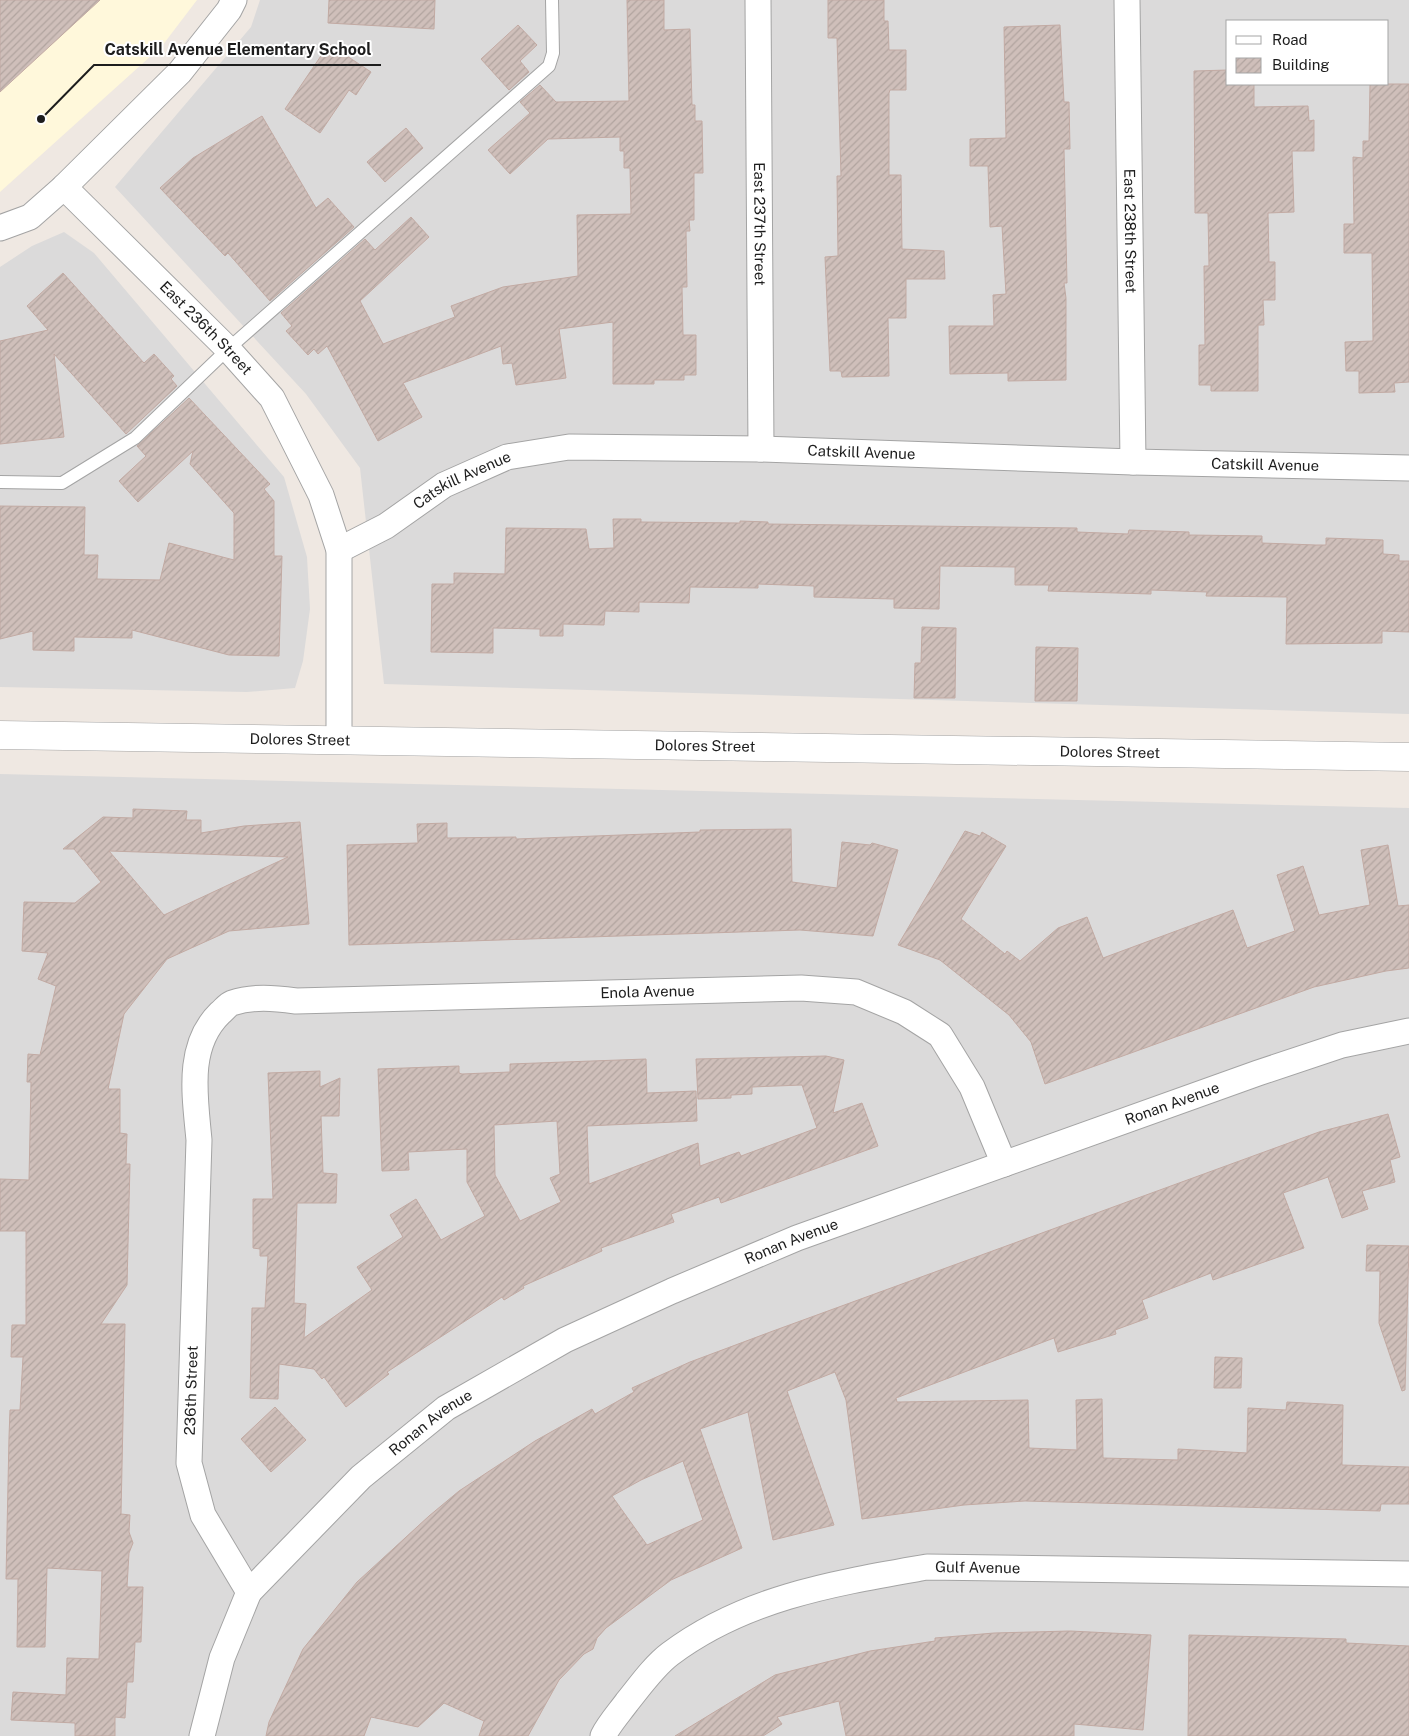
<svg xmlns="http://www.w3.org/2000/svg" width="1409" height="1736" font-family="'Public Sans',sans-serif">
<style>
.residential{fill:#dbdada;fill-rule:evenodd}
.education{fill:#fff8db}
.building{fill:url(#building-hatch);stroke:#c2aaa3;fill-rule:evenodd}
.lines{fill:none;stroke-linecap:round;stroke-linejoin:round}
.service-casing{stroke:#a4a4a4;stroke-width:14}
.minor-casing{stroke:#a4a4a4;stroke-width:27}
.tertiary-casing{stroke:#a4a4a4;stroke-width:29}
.service{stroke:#fff;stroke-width:12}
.minor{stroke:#fff;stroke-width:25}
.tertiary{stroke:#fff;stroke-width:28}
.labels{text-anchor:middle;stroke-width:4;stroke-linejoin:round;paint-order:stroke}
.street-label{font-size:15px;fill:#1d1d1d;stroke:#fff}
.leader{fill:none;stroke:#1d1d1d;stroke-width:2}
.callout-dot{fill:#1d1d1d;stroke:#fff;stroke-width:2}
.callout-label{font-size:16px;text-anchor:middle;font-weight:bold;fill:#1d1d1d;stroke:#fff;stroke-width:4;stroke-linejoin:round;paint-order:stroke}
</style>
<defs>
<pattern id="building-hatch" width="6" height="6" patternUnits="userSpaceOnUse" patternTransform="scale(1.25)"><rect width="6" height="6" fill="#cfbfba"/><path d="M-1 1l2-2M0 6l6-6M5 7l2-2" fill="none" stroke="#b1a49f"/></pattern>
</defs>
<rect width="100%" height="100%" fill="#efe8e2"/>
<path class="residential" d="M 260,0 L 1409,0 L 1409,714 L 384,684 L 360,468 L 306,394 L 115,187 L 251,27 ZM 1228,21 L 1388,21 L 1388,84 L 1228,84 Z
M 64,232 L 94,253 L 284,477 L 307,557 L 310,609 L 303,661 L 295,688 L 247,692 L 0,687 L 0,267 L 32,246 Z
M 0,774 L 1409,808 L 1409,1736 L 0,1736 Z"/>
<path class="education" d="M 0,0 L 197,0 L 162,46 L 0,192 Z"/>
<path class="building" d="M 0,0 L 100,0 L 0,92 Z
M 329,0 L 435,0 L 434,29 L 328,23 Z
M 627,0 L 664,0 L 664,30 L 690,29 L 692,105 L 695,105 L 695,121 L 702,121 L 703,173 L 694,173 L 694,220 L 689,220 L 690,231 L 686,231 L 687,287 L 682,287 L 683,335 L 696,335 L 696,375 L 684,375 L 684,380 L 654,380 L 654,384 L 613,384 L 613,322 L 559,329 L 566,378 L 516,385 L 512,363 L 503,364 L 501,346 L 403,383 L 422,417 L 378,441 L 327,346 L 318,354 L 314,349 L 308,355 L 286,331 L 292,326 L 281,313 L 365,239 L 375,250 L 411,217 L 429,237 L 360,301 L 383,344 L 455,317 L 451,306 L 503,287 L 578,276 L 577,215 L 631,214 L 630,168 L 624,168 L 624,151 L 620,151 L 620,137 L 548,139 L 510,174 L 488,150 L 530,113 L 520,102 L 540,85 L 556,102 L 629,101 Z
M 828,0 L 884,0 L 884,21 L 888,21 L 889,50 L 906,50 L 906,90 L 890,90 L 889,93 L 889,175 L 901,175 L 902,249 L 944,251 L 945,279 L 906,279 L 906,318 L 888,318 L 889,376 L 842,377 L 841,371 L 830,371 L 825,257 L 838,256 L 837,176 L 841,176 L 837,38 L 828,38 Z
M 518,25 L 537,45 L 520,61 L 529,72 L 509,90 L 481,59 Z
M 1060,25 L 1064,102 L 1069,102 L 1070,149 L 1064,149 L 1067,283 L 1064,283 L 1066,298 L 1066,380 L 1008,381 L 1008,373 L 950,374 L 949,326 L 994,326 L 993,295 L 1006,294 L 1002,226 L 990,227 L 988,166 L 970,166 L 970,139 L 1006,138 L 1004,27 Z
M 329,44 L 371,72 L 356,95 L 349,90 L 320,133 L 285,109 Z
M 1228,70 L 1228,84 L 1254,84 L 1254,107 L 1308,106 L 1309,121 L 1314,120 L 1314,151 L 1292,151 L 1294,212 L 1268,213 L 1269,262 L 1275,262 L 1275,300 L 1263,300 L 1264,325 L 1258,325 L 1258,391 L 1211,391 L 1211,385 L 1199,385 L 1199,345 L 1205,345 L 1204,266 L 1209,266 L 1208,213 L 1195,213 L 1194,71 Z
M 1370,84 L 1409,84 L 1409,382 L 1394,383 L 1395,392 L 1359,393 L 1359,371 L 1346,371 L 1345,342 L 1373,341 L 1372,253 L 1344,253 L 1344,224 L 1354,224 L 1353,157 L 1363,158 L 1363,141 L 1369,141 Z
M 262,116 L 316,208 L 328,198 L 354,227 L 270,301 L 228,253 L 225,256 L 160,188 L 193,158 Z
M 406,128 L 423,148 L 385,182 L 367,162 Z
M 63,273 L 144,363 L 154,354 L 174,376 L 171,379 L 177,386 L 126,434 L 54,354 L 64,437 L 0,444 L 0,341 L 48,330 L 27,306 Z
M 189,398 L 270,484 L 264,489 L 274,501 L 274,556 L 282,556 L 279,656 L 229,655 L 132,630 L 132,638 L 74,637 L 74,651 L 33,650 L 33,631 L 0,639 L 0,506 L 85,507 L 84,555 L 98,555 L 97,579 L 160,580 L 169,543 L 234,560 L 234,513 L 190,464 L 193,451 L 138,502 L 119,481 L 146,456 L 137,446 Z
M 613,519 L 641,519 L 641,522 L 740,523 L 740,521 L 768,522 L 768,524 L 1077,528 L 1077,532 L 1128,534 L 1129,530 L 1189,532 L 1189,535 L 1262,536 L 1262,543 L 1316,545 L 1326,545 L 1326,538 L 1383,540 L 1383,554 L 1399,555 L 1399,561 L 1409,561 L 1409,632 L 1382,631 L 1382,643 L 1286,644 L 1287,597 L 1206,596 L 1207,592 L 1151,590 L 1151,594 L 1048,591 L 1049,585 L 1015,585 L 1015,567 L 940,566 L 939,609 L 894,608 L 894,599 L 814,597 L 814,586 L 758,584 L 758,588 L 690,587 L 689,603 L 639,602 L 639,612 L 605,611 L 604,625 L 563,624 L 563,636 L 540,636 L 540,629 L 493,628 L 493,653 L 431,652 L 432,584 L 454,584 L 454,573 L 505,574 L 506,528 L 586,529 L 589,549 L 614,548 Z
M 922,627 L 956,628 L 955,698 L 914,698 L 915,663 L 921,663 Z
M 1036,647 L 1078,648 L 1077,701 L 1035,701 Z
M 133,809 L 187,811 L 186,820 L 201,820 L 201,833 L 244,826 L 300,822 L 309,924 L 229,931 L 167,959 L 124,1014 L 108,1089 L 120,1089 L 120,1133 L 127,1134 L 126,1164 L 130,1164 L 127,1285 L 101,1324 L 125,1324 L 121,1514 L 130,1515 L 129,1532 L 133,1543 L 129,1553 L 127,1587 L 143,1587 L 141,1642 L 135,1642 L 133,1682 L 127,1682 L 125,1718 L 115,1717 L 115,1736 L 75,1736 L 75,1723 L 11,1720 L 13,1692 L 66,1695 L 67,1658 L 99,1659 L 102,1571 L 47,1568 L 45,1647 L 17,1647 L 18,1579 L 6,1579 L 9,1437 L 10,1410 L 20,1410 L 23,1357 L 11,1357 L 12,1325 L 26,1325 L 26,1231 L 0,1231 L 0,1179 L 29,1180 L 31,1082 L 27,1082 L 28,1054 L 40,1055 L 56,986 L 38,979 L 48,953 L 22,951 L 24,902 L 75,903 L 101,882 L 74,849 L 63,849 L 103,817 L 133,818 ZM 109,851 L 200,854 L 288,857 L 164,915 Z
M 447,823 L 447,838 L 516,837 L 516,839 L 700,832 L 700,830 L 791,829 L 792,882 L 837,888 L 842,842 L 870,845 L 872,843 L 898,850 L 873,936 L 800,930 L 349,945 L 347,845 L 418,843 L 417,824 Z
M 965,831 L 980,836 L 982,832 L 1006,846 L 961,919 L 1005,954 L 1007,951 L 1020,961 L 1058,928 L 1087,917 L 1103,958 L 1233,910 L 1247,948 L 1295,931 L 1277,875 L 1303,866 L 1319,915 L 1370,905 L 1361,850 L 1388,845 L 1398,906 L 1409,905 L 1409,968 L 1386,971 L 1314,987 L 1045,1084 L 1031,1042 L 1009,1015 L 940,960 L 898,945 Z
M 826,1056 L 844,1060 L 833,1113 L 862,1103 L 878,1146 L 721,1203 L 719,1197 L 671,1214 L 674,1222 L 601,1248 L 602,1251 L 523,1286 L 524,1288 L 504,1300 L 502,1297 L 387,1372 L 389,1374 L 346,1407 L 324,1377 L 322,1379 L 314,1369 L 279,1364 L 278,1399 L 250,1398 L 252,1308 L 265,1308 L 268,1256 L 260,1256 L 260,1249 L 253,1248 L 253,1199 L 273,1199 L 268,1073 L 320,1071 L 320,1087 L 340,1078 L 339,1116 L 321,1116 L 323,1173 L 337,1174 L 336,1203 L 297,1203 L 294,1303 L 306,1304 L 304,1338 L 372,1290 L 357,1267 L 403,1237 L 390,1215 L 416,1199 L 441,1240 L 485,1216 L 467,1182 L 467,1149 L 408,1152 L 409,1170 L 382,1171 L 378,1069 L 459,1066 L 459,1073 L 462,1074 L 510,1072 L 510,1064 L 646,1059 L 647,1093 L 696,1091 L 697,1121 L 587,1126 L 589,1184 L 698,1143 L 700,1166 L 739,1152 L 741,1156 L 817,1128 L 802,1085 L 752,1087 L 752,1094 L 731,1095 L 731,1098 L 698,1099 L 696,1059 ZM 557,1121 L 560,1174 L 550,1178 L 561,1202 L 520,1221 L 495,1175 L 494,1125 Z
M 1388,1114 L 1400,1157 L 1390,1160 L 1395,1182 L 1362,1191 L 1368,1209 L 1342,1218 L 1328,1177 L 1283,1193 L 1304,1248 L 1213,1280 L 1211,1273 L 1142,1300 L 1148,1318 L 1115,1330 L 1116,1334 L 1058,1352 L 1054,1338 L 896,1398 L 897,1402 L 1028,1400 L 1029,1448 L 1077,1450 L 1076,1400 L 1102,1399 L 1103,1458 L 1178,1460 L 1178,1449 L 1247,1453 L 1248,1408 L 1286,1410 L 1287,1402 L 1343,1405 L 1342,1465 L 1409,1467 L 1409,1504 L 1381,1504 L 1380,1511 L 1025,1501 L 964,1505 L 862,1519 L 846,1400 L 835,1372 L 787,1391 L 834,1525 L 773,1540 L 748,1412 L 700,1429 L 742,1548 L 671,1580 L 606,1628 L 597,1638 L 593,1649 L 584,1654 L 559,1680 L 528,1736 L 479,1736 L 484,1721 L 444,1703 L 418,1727 L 371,1717 L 364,1736 L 266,1736 L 269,1722 L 303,1649 L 357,1582 L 429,1516 L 459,1491 L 535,1441 L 592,1409 L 595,1414 L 634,1392 L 632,1388 L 690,1362 L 773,1331 L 1319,1132 ZM 683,1461 L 703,1520 L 647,1545 L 612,1496 L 641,1480 Z
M 1367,1245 L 1409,1246 L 1405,1390 L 1402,1391 L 1379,1323 L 1380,1271 L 1366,1271 Z
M 1215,1357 L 1242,1358 L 1241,1388 L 1214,1388 Z
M 275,1407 L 306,1440 L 271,1472 L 241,1439 Z
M 1070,1631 L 1151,1635 L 1143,1730 L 1074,1724 L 1074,1736 L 846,1736 L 839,1701 L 777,1717 L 782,1724 L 763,1736 L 675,1736 L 775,1675 L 870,1651 L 935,1641 L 935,1638 L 994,1633 Z
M 1189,1635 L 1346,1639 L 1346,1643 L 1409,1646 L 1409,1736 L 1188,1736 Z"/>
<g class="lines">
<defs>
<path id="service" d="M 0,482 L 62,483 L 135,438 L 228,349 L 549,66 L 553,53 L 552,0"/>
<g id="minor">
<path id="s1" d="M 758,0 L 761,449"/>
<path id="s2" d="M 1127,0 L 1133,462"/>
<path id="s3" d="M 64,187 L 228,349 L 272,398 L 321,495 L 339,550 L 339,740"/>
<path d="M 0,228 L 30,217 L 64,187 L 180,72 L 229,10 L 234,0"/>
<path id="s4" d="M 339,550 L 386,526 L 444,485 L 507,457 L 569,447 L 761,449 L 1133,462 L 1409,468"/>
<path id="s5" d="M 249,1592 L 361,1477 L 446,1408 L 565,1340 L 672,1291 L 797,1238 L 1258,1073 L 1342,1045 L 1409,1031"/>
<path id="s6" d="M 202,1736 L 222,1658 L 249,1592 L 203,1515 L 189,1463 L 199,1140 C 195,1096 186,1046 220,1013 C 224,1010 227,1005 232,1003 C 253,996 274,998 296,1001 L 801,988 L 856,992 L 904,1012 L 940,1035 L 972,1087 L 1004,1164"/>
<path id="s7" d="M 603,1736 C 609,1724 619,1713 627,1702 C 640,1686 654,1666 670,1654 C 746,1597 836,1583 927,1567 L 1409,1574"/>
</g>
<g id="tertiary">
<path id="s8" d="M 0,735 L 1409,757"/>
</g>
</defs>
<use href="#service" class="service-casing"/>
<use href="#minor" class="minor-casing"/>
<use href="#tertiary" class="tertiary-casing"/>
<use href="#service" class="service"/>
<use href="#minor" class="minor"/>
<use href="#tertiary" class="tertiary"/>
</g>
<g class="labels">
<g class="street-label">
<text dy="5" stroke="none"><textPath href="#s1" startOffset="224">East 237th Street</textPath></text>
<text dy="5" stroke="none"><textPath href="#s2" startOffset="231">East 238th Street</textPath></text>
<text dy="5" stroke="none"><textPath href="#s3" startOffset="200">East 236th Street</textPath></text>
<text dy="5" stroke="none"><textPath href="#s4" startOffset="548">Catskill Avenue</textPath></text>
<text dy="5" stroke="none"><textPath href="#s4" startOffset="952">Catskill Avenue</textPath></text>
<text dy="5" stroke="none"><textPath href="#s4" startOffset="142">Catskill Avenue</textPath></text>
<text dy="5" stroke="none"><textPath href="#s8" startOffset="300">Dolores Street</textPath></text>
<text dy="5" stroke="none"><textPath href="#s8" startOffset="705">Dolores Street</textPath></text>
<text dy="5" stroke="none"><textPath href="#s8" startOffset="1110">Dolores Street</textPath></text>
<text dy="5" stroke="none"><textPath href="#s6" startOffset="1184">Enola Avenue</textPath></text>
<text dy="5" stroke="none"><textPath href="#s5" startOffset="1059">Ronan Avenue</textPath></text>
<text dy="5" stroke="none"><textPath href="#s5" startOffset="654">Ronan Avenue</textPath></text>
<text dy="5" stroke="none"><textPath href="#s6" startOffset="368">236th Street</textPath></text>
<text dy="5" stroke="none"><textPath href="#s5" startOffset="249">Ronan Avenue</textPath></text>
<text dy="5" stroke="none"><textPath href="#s7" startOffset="431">Gulf Avenue</textPath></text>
</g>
</g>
<path class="leader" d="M41 119L94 65H381"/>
<circle class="callout-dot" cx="41" cy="119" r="5"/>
<g class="callout-label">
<text x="238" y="55">Catskill Avenue Elementary School</text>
</g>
<rect x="1226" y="20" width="162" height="65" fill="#ffffff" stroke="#a5a5a5"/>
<rect x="1236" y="36" width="25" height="8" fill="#ffffff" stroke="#a5a5a5"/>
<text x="1272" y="45" font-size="15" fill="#1d1d1d">Road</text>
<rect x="1236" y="58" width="25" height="15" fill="url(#building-hatch)" stroke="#a5a5a5"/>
<text x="1272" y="70" font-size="15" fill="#1d1d1d">Building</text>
</svg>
